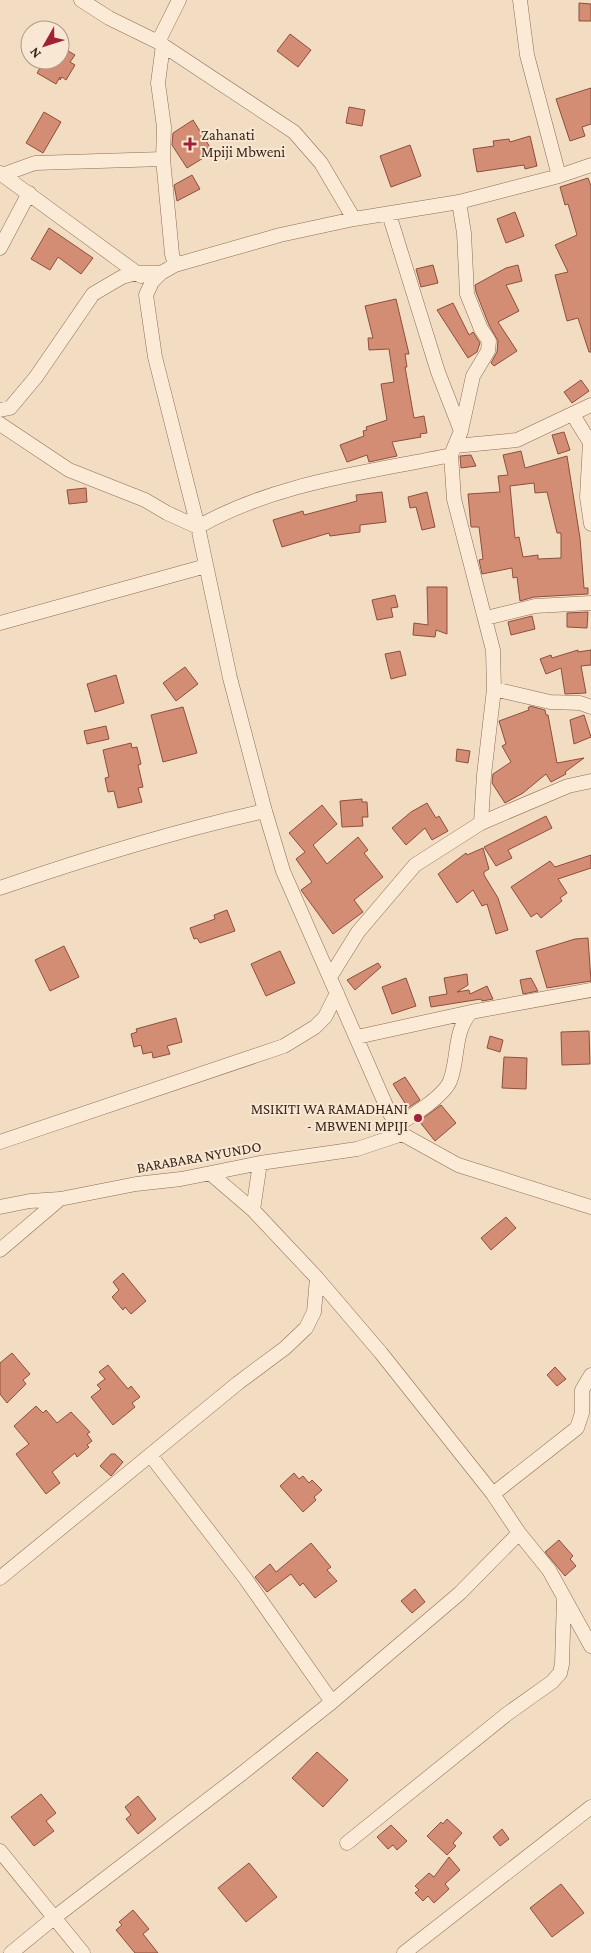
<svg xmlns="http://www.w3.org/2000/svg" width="591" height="1953" font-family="'Crimson Pro',serif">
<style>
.building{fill:#d38d74;stroke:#8e4f3b;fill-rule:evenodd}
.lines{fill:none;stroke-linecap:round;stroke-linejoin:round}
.street-casing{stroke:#8d6c57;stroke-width:15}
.street{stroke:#fbead6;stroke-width:14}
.poi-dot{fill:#a12236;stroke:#f8e7d2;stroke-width:2}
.labels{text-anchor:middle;stroke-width:4;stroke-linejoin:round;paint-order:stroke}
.poi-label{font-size:15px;fill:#3b271d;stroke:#f8e7d2;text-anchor:start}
.street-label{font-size:15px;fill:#3b271d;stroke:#f8e7d2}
</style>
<rect width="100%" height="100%" fill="#f2dcc2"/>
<path class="building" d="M 579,3 L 591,4 L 591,21 L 579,21 Z
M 290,34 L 311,50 L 298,67 L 277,51 Z
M 60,46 L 75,55 L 70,62 L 75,65 L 66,80 L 62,77 L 60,80 L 60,77 L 56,84 L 37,73 L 45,60 L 60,60 Z
M 591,88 L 591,124 L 582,127 L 585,136 L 570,141 L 556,99 Z
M 349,107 L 365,110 L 362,126 L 346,123 Z
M 44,112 L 61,122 L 43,153 L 26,143 Z
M 193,120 L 213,152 L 187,168 L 172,145 L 173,133 Z
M 530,136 L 537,166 L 525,169 L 524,165 L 477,172 L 473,149 L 494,146 L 493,141 L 509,139 L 510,142 Z
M 410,145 L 421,176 L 391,187 L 380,156 Z
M 192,175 L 200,189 L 177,201 L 174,185 Z
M 588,178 L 591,186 L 591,352 L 589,352 L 578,318 L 567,321 L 555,275 L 568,272 L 555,245 L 577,235 L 568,204 L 565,205 L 560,187 Z
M 515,212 L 524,236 L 506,243 L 497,219 Z
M 49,228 L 93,258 L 81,274 L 58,257 L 50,270 L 31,259 Z
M 433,265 L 438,283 L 421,287 L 416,269 Z
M 518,265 L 522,281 L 506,285 L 519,311 L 498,322 L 517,351 L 494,366 L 491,363 L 497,352 L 498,341 L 489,325 L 476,292 L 475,285 L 506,268 Z
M 396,299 L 409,354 L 405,354 L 407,367 L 405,367 L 414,418 L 424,416 L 427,433 L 420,434 L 421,437 L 392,442 L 397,456 L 369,462 L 367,455 L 347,462 L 340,445 L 364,436 L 363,431 L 367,430 L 366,427 L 387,420 L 381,384 L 394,382 L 389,349 L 369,350 L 368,338 L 373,338 L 365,306 Z
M 453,303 L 469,335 L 473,332 L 480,343 L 477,352 L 468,358 L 437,310 Z
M 581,380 L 589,391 L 572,403 L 564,392 Z
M 564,432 L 570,450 L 558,454 L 552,435 Z
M 521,451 L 525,468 L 567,456 L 580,538 L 584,588 L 588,588 L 588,594 L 534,597 L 520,601 L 517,577 L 513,578 L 512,568 L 482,574 L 479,560 L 483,559 L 479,527 L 471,527 L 468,494 L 500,492 L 498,476 L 508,475 L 503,455 ZM 534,483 L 535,493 L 547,492 L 557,533 L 561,533 L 561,558 L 538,559 L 538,555 L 523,557 L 519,537 L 515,538 L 510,486 Z
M 471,455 L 476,466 L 461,468 L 460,456 Z
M 86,488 L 87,502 L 69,504 L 67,490 Z
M 382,492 L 386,522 L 360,525 L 360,532 L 330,536 L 329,533 L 282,547 L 273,520 L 303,511 L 304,515 L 357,501 L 356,495 Z
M 427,492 L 435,527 L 422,530 L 416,507 L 410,508 L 408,497 Z
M 427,587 L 447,587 L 447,634 L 436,630 L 435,637 L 413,635 L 414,623 L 428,625 Z
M 395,595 L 398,607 L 391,608 L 393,617 L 377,620 L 372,600 Z
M 588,612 L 587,628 L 567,627 L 567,613 Z
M 532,616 L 535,629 L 511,635 L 508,622 Z
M 578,650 L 578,652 L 591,650 L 591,665 L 581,666 L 586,693 L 565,694 L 561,668 L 546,674 L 540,659 L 551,655 L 552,658 Z
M 400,651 L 406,675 L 391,679 L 385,654 Z
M 185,667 L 198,684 L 176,701 L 163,683 Z
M 116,675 L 124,703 L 95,712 L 87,684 Z
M 530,706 L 545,710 L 546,715 L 548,715 L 557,763 L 584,758 L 565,772 L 566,774 L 551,782 L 546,774 L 523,793 L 505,803 L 492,783 L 493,774 L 511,762 L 502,746 L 506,744 L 499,721 L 529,710 L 528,708 Z
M 183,707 L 197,753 L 163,762 L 151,715 Z
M 584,715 L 591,737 L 574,744 L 570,720 Z
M 106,726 L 109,739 L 87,744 L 84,731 Z
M 131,743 L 132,748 L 137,747 L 141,764 L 138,765 L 143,787 L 138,788 L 142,802 L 118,808 L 114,791 L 108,792 L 105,778 L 109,777 L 103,750 Z
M 457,749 L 470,751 L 468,763 L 456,761 Z
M 362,799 L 362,802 L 367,802 L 368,817 L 362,817 L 363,826 L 342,827 L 340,801 Z
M 427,803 L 436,818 L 439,816 L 448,831 L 432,840 L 425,828 L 406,845 L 392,828 L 411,812 Z
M 322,805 L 337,824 L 313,845 L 327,864 L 358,837 L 368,850 L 364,853 L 383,877 L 354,900 L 363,912 L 333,934 L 301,890 L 312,882 L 296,859 L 305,852 L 289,833 Z
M 546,816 L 552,828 L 508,850 L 512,858 L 496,866 L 484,847 Z
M 483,848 L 489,869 L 484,872 L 484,875 L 498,898 L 508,930 L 496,934 L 487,904 L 482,906 L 473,890 L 457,903 L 438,874 L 466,853 L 467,855 Z
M 591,855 L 591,868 L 558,879 L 567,893 L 560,898 L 562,901 L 541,918 L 537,913 L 531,917 L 511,887 L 550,861 L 555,867 Z
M 227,910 L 235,931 L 200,943 L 197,938 L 194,939 L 190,928 L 215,919 L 214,915 Z
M 588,938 L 591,981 L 547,988 L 536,951 L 575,939 Z
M 64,946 L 79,977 L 50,991 L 35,960 Z
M 280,951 L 295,983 L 266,996 L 251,964 Z
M 378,963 L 381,967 L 355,990 L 347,980 Z
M 467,974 L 468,985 L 457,992 L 469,990 L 470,994 L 487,986 L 493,999 L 482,1001 L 481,999 L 431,1007 L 429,997 L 447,994 L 444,978 Z
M 406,978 L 416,1006 L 392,1014 L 382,987 Z
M 531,978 L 538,991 L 523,994 L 520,980 Z
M 176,1018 L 182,1042 L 167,1046 L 170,1054 L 153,1058 L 152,1052 L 143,1054 L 141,1045 L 134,1047 L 131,1034 L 137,1032 L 136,1029 Z
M 589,1031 L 590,1064 L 562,1065 L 561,1032 Z
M 490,1036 L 503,1040 L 500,1052 L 487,1048 Z
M 504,1057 L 527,1058 L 526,1089 L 502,1088 Z
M 405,1077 L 420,1100 L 408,1108 L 393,1084 Z
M 441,1105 L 456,1123 L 435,1141 L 419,1121 Z
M 506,1217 L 516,1228 L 491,1250 L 481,1238 Z
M 123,1273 L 146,1301 L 131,1314 L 125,1307 L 123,1310 L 112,1297 L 119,1290 L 113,1282 Z
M 12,1353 L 30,1374 L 23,1380 L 26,1384 L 7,1403 L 0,1394 L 0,1363 Z
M 108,1365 L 128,1389 L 131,1386 L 140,1397 L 132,1403 L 135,1407 L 113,1425 L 91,1397 L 101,1389 L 97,1385 L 105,1379 L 99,1372 Z
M 555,1367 L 566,1379 L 557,1386 L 547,1375 Z
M 36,1406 L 43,1413 L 46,1410 L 57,1423 L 71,1412 L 90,1432 L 87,1434 L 92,1441 L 87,1445 L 89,1447 L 77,1457 L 75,1453 L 52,1472 L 60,1483 L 46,1494 L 16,1454 L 29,1444 L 14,1426 Z
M 111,1454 L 115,1454 L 123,1462 L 111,1476 L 100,1466 Z
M 294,1473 L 299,1479 L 303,1476 L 309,1483 L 312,1480 L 322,1490 L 314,1497 L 316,1500 L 303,1512 L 280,1486 Z
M 559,1540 L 573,1556 L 570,1559 L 576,1566 L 565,1576 L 545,1552 Z
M 311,1543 L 331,1567 L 327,1570 L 337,1581 L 315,1598 L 303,1583 L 300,1586 L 291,1574 L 267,1592 L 255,1577 L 270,1564 L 276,1572 Z
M 415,1589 L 425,1602 L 412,1613 L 401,1601 Z
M 317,1752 L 348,1780 L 323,1807 L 292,1778 Z
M 41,1794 L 56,1813 L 46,1821 L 54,1831 L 34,1846 L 11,1817 Z
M 138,1796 L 156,1819 L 138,1834 L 126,1819 L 131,1815 L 125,1807 Z
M 447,1819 L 462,1833 L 453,1843 L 456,1846 L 447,1855 L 427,1836 L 441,1822 L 443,1824 Z
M 391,1825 L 407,1841 L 397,1850 L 393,1845 L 388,1849 L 377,1837 Z
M 502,1829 L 509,1839 L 500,1846 L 493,1837 Z
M 449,1857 L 460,1870 L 445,1884 L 449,1889 L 434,1903 L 428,1896 L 423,1901 L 415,1893 L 419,1890 L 415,1886 L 429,1873 L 434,1877 Z
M 249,1863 L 277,1897 L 246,1922 L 218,1888 Z
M 561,1884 L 584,1913 L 552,1937 L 530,1908 Z
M 133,1910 L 149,1929 L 143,1934 L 158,1953 L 135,1953 L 116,1930 L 122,1925 L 119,1922 Z"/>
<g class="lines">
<defs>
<path id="street" d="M 81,0 L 109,18 L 158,42 L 294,132 L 321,163 L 354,219
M 520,0 L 527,55 L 559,176
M 158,42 L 179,0
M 163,45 L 158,83 L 164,127 L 163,159 L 172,254 L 175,265
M 591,165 L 559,176 L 459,202 L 354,219 L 280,235 L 175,265 L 161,273 L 152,282 L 146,295 L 155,357 L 198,527 L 230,678 L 265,811 L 283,871 L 388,1110 L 402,1134 L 458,1165 L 591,1207
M 0,173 L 141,276
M 2,175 L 35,163 L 163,159
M 459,202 L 464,233 L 467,294 L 481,329 L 489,341 L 488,351 L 473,376 L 461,431 L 451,455 L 454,499 L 493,650 L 494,689 L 484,775 L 481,823
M 389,214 L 438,372 L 461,431
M 0,248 L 29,193
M 0,410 L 10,408 L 36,377 L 93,294 L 122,277 L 136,273 L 161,273
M 573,415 L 591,444
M 0,424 L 69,470 L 145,500 L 167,513 L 198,527 C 274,483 366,473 451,455
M 590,443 L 587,497 L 591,524
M 455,446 L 517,440 L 591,405
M 486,618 L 535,606 L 591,603
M 0,623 L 206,566
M 494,689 L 550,702 L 580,703 L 591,707
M 0,888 C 87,858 175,831 265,811
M 330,977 L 358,932 L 415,865 L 481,823 L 568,786 L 591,781
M 357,1037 L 471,1012 L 591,990
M 397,1125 C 411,1117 444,1096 450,1081 C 459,1058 453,1032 471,1012
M 0,1142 L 284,1046 L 315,1027 L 325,1017 L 337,993
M 211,1174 L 253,1210 L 317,1278 L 381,1353 L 493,1494 L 519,1533 L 549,1570 L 591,1646
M 0,1207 L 30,1201 L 60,1199 L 136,1184 L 181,1179 L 260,1163 L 357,1149 L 402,1134
M 253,1210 L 260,1163
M 0,1250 L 60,1199
M 151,1456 L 245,1578 L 332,1702
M 493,1494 L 577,1428 L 582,1413 L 582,1390 L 591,1375
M 0,1578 L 238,1383 L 285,1348 L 306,1328 L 314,1312 L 317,1278
M 347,1843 L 507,1714 L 552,1682 L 560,1673 L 562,1664 L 564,1598
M 0,1851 L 83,1953
M 11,1953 L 55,1917 L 240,1775 L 332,1702 L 460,1593 L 519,1533
M 404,1953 L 591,1807"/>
</defs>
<use href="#street" class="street-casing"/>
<use href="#street" class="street"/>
</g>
<g class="poi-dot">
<path d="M187.5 136.5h5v5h5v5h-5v5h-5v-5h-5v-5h5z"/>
<circle cx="418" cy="1118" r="5"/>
</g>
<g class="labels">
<g class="poi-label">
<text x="201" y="140">Zahanati<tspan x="201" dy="17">Mpiji Mbweni</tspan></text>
<text x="408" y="1114" text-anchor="end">MSIKITI WA RAMADHANI<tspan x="408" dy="17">- MBWENI MPIJI</tspan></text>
</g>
<g class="street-label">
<text transform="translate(199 1157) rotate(-10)" y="5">BARABARA NYUNDO</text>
</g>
</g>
<g transform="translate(45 45) rotate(231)"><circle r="24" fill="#f8e7d2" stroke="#ac9a8a"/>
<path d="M0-4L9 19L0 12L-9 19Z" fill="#a12236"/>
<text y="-8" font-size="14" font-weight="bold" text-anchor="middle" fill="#3b271d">N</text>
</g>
</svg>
